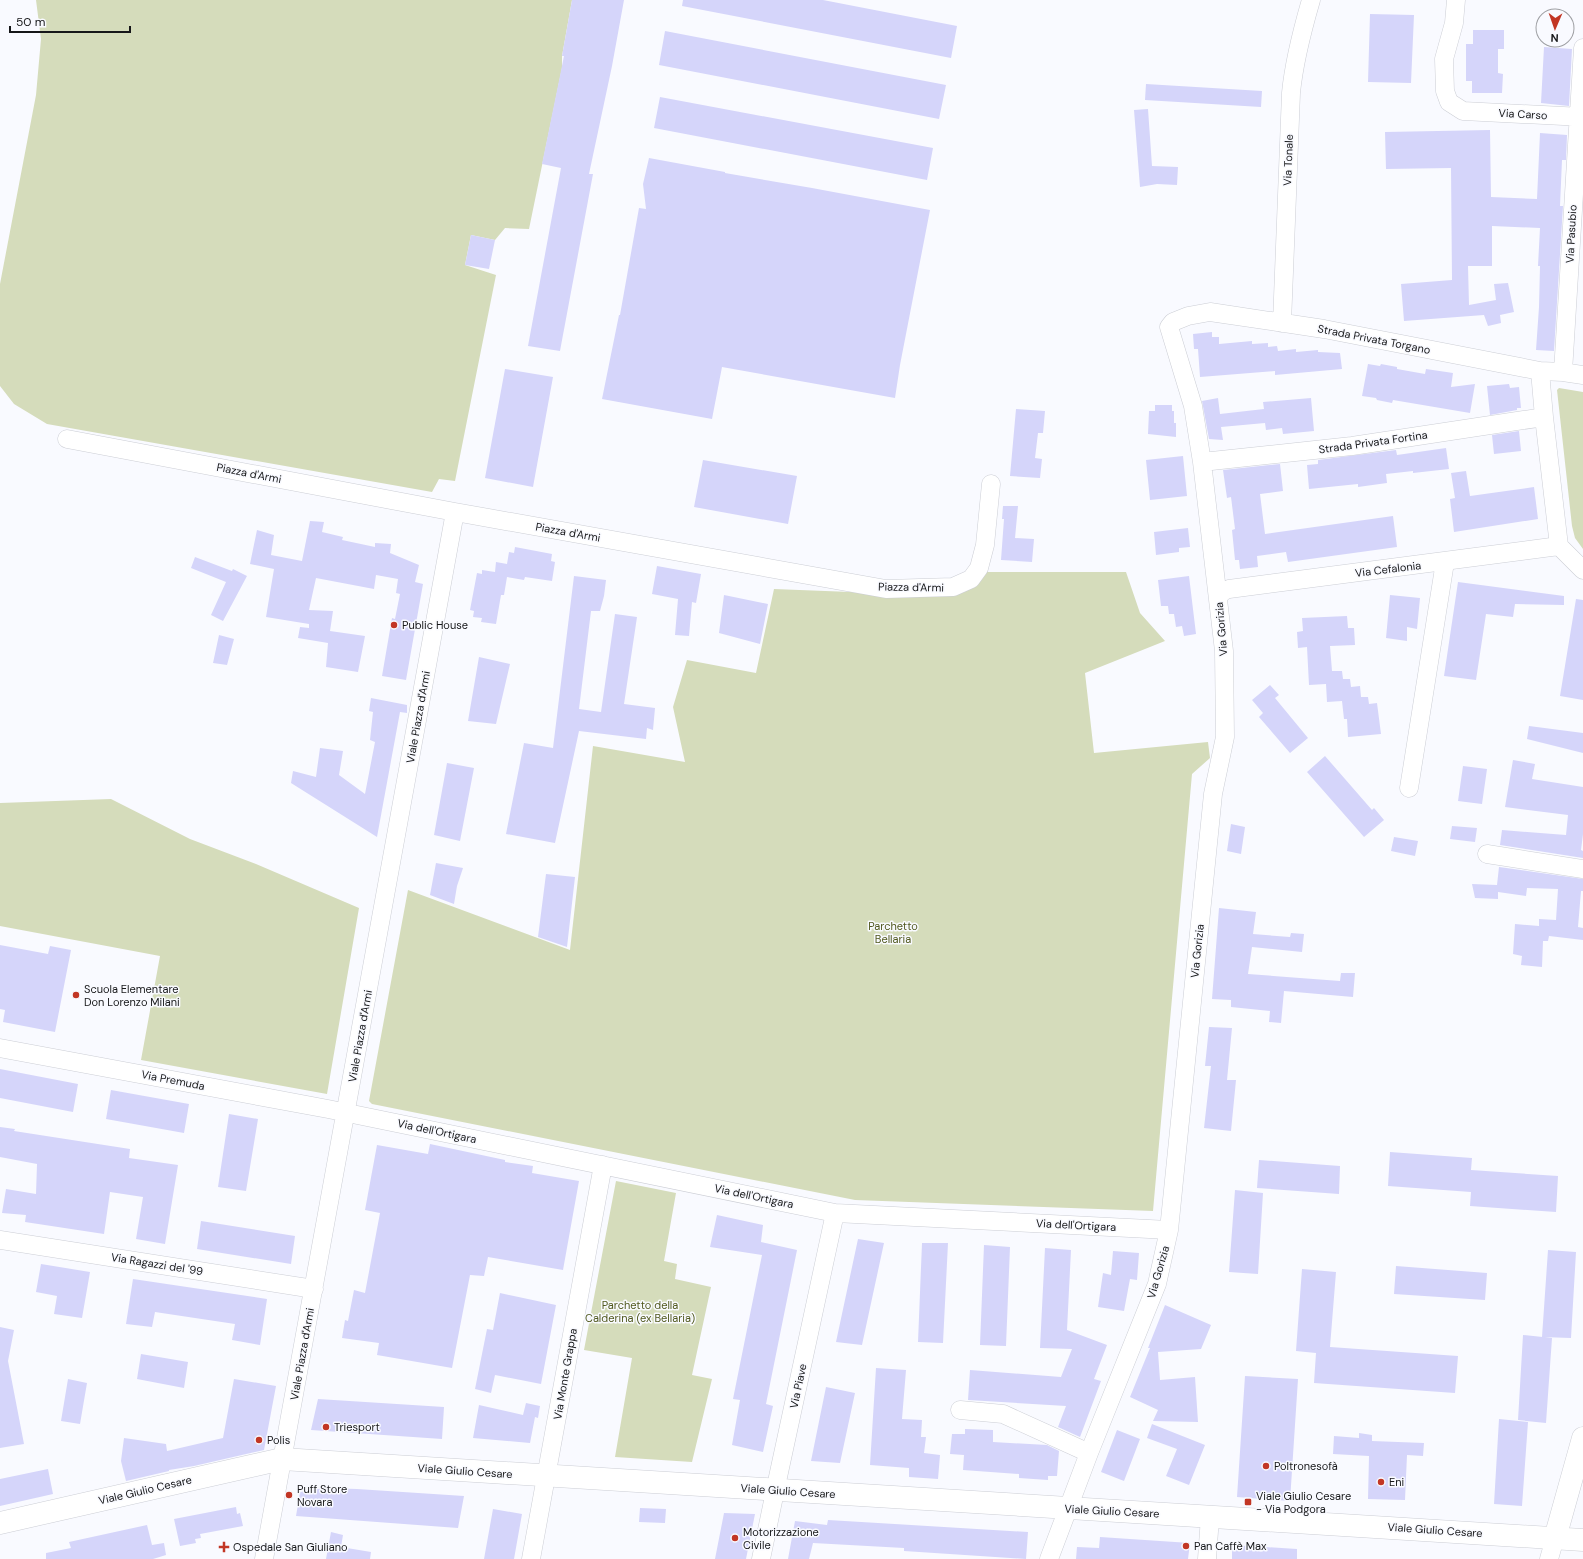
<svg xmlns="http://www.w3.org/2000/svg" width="1583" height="1559" font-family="'DM Sans',sans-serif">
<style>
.green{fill:#d5dcbb}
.building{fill:#d5d5fa}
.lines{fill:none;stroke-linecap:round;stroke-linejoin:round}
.street-casing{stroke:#ccced5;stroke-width:19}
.secondary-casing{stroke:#ccced5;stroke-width:23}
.street{stroke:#fff;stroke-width:18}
.secondary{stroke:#fff;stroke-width:22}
.poi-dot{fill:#c23624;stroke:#f9faff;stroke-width:1.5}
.labels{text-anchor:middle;stroke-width:3;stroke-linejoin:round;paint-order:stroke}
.street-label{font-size:11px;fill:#161719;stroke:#f9faff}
.poi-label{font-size:11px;fill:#161719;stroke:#f9faff;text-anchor:start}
.park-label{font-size:11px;fill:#51591f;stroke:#f9faff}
</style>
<rect width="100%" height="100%" fill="#f9faff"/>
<path class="green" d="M 36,0 L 572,0 L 562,56 L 562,68 L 529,229 L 505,228 L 495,240 L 471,235 L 465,265 L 496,275 L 455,481 L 439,479 L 432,492 L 47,424 L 14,404 L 0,386 L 0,284 L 36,95 L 41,39 Z
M 1559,388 L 1583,392 L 1583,549 L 1575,538 L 1572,526 L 1557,390 Z
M 986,572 L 1126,572 L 1140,613 L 1165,641 L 1085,673 L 1094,753 L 1208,742 L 1210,758 L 1192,774 L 1153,1211 L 855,1200 L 372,1104 L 369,1101 L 408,890 L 570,950 L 593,746 L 685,762 L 673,707 L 687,660 L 756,673 L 774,589 L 953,596 Z
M 111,799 L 190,839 L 256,864 L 359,908 L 327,1094 L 141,1060 L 160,956 L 0,926 L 0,803 Z
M 616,1181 L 676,1193 L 664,1261 L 677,1264 L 675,1279 L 711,1287 L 692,1375 L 712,1379 L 692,1462 L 615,1457 L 632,1358 L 584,1350 Z"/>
<path class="building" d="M 572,0 L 624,0 L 612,66 L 589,174 L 593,174 L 560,351 L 528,346 L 561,168 L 542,164 L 564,56 L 562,56 Z
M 683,0 L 823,0 L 957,26 L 951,58 L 682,6 Z
M 1370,14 L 1414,15 L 1411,83 L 1368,82 Z
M 1473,30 L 1504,30 L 1504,49 L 1498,49 L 1498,73 L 1503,74 L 1502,93 L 1472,93 L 1472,81 L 1466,81 L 1466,44 L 1473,44 Z
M 665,31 L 946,85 L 939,119 L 659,65 Z
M 1544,47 L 1572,49 L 1569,106 L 1541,103 Z
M 1146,84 L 1262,91 L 1261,107 L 1145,100 Z
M 660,97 L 933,148 L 927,180 L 654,128 Z
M 1148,109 L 1152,166 L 1178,167 L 1177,185 L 1157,184 L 1140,187 L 1134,110 Z
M 1490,130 L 1491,197 L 1537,199 L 1540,133 L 1567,135 L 1566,160 L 1562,160 L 1560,206 L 1563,206 L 1554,351 L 1536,350 L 1539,307 L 1540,266 L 1538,266 L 1540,228 L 1492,226 L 1492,266 L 1468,266 L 1469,305 L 1496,300 L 1494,284 L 1508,283 L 1514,312 L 1500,315 L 1501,323 L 1488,326 L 1484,315 L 1404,321 L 1401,284 L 1452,280 L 1451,168 L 1386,169 L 1385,132 Z
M 649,158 L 725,172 L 725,173 L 812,188 L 930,210 L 900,365 L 895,398 L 722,367 L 712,419 L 602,399 L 619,315 L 620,315 L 639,208 L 646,209 L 643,184 Z
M 471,235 L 495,240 L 489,269 L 465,265 Z
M 1212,332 L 1212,337 L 1219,337 L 1219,344 L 1252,341 L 1252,344 L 1268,343 L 1268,347 L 1277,346 L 1278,351 L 1296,349 L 1296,352 L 1318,350 L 1318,352 L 1340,353 L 1342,369 L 1275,375 L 1275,371 L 1200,377 L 1198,349 L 1194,349 L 1193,334 Z
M 1368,364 L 1380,366 L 1381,364 L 1397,367 L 1397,369 L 1425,374 L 1426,369 L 1453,373 L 1451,387 L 1475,384 L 1470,413 L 1393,400 L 1392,403 L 1377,400 L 1376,398 L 1362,396 Z
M 505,369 L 553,377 L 533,487 L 485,478 Z
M 1509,384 L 1510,388 L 1519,387 L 1521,408 L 1517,408 L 1517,410 L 1490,415 L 1487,386 Z
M 1218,398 L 1220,414 L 1264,409 L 1263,402 L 1311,398 L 1314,431 L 1283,434 L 1282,428 L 1266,430 L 1265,423 L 1221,427 L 1223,440 L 1209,439 L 1202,401 Z
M 1155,405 L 1172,405 L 1172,411 L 1174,411 L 1174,423 L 1176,423 L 1176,437 L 1148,434 L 1149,411 L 1155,411 Z
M 1016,409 L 1045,411 L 1043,433 L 1038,433 L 1035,458 L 1042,459 L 1040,478 L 1010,476 Z
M 1519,431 L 1521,451 L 1494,454 L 1492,435 Z
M 1446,448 L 1449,469 L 1413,473 L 1413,471 L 1386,474 L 1387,483 L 1358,487 L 1358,484 L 1309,489 L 1307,465 L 1318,464 L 1318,460 L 1396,450 L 1397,455 Z
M 1183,456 L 1187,496 L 1150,500 L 1146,460 Z
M 703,460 L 797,476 L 788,524 L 694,507 Z
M 1280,464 L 1283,491 L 1260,494 L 1265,534 L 1393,516 L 1397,547 L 1288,562 L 1286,552 L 1257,556 L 1258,567 L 1240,569 L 1239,560 L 1235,560 L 1232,530 L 1235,529 L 1231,497 L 1227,498 L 1223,470 Z
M 1466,471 L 1470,496 L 1534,487 L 1538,519 L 1454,532 L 1450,499 L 1455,498 L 1451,473 Z
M 1003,506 L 1018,506 L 1015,538 L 1034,539 L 1032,562 L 1001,560 L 1004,519 L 1002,519 Z
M 310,521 L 324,522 L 322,532 L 343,537 L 342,540 L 375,547 L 375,543 L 391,544 L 390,553 L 419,565 L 415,582 L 423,584 L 406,680 L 382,676 L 392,618 L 395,619 L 400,594 L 396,593 L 398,579 L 376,575 L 374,589 L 316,578 L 309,610 L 333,611 L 330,631 L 365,636 L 358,672 L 326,667 L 328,643 L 298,638 L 300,627 L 309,628 L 309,624 L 266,617 L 274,569 L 250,564 L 257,530 L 274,535 L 271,555 L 302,561 Z
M 1188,528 L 1190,547 L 1179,548 L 1179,552 L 1156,555 L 1154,532 Z
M 515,547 L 552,554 L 551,561 L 555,562 L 552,581 L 525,577 L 524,580 L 507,577 L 504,595 L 501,595 L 496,624 L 481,622 L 482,618 L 473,617 L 474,611 L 470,610 L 477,573 L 482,574 L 482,570 L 495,572 L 496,562 L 507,564 L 509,552 L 514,553 Z
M 195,557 L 232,571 L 233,569 L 247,576 L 223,621 L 211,615 L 226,582 L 191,568 Z
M 657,566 L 701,574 L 696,603 L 692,602 L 689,636 L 675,635 L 678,599 L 652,594 Z
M 574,576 L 606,580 L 604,596 L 600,611 L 591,611 L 579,709 L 601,712 L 615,614 L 637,617 L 624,704 L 655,708 L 653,730 L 647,728 L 646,739 L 579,731 L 555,843 L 506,834 L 524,743 L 553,748 Z
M 1189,576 L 1196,634 L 1184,636 L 1182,626 L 1176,627 L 1174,614 L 1169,614 L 1168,606 L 1161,606 L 1158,580 Z
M 1458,582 L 1564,596 L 1564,605 L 1515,604 L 1513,617 L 1486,614 L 1476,680 L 1444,676 Z
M 724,595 L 768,604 L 760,644 L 719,633 Z
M 1390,595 L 1420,598 L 1417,629 L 1407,627 L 1407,641 L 1386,638 Z
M 1576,599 L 1583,600 L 1583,700 L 1560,696 Z
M 1347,616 L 1348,628 L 1354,628 L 1355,645 L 1330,646 L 1332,671 L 1342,671 L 1343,679 L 1350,679 L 1351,687 L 1360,686 L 1361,697 L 1368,697 L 1369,704 L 1377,703 L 1381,734 L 1348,737 L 1347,719 L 1344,719 L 1342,701 L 1327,702 L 1326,684 L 1309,685 L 1307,647 L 1298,648 L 1297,632 L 1303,631 L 1302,618 Z
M 219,635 L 234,639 L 227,665 L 213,663 Z
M 479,657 L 510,664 L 496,724 L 468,721 Z
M 1270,685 L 1279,695 L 1275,698 L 1308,738 L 1290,753 L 1259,717 L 1263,713 L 1252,700 Z
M 371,698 L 407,705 L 407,713 L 400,712 L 377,837 L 291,783 L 293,771 L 316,777 L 320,748 L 343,751 L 339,775 L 365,794 L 375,742 L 370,740 L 373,712 L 369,711 Z
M 1529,726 L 1583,733 L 1583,753 L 1527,739 Z
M 1325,756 L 1372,810 L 1374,808 L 1384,820 L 1364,837 L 1307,772 Z
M 1513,760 L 1535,764 L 1532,779 L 1583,787 L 1583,834 L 1581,850 L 1583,851 L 1583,858 L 1500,845 L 1502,830 L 1566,835 L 1568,815 L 1505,807 Z
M 447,763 L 474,768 L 460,841 L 434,835 Z
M 1463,766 L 1487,769 L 1482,804 L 1458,801 Z
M 1231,824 L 1245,827 L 1241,854 L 1227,851 Z
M 1452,826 L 1477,828 L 1475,842 L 1450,839 Z
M 1394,837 L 1418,841 L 1415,856 L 1391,851 Z
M 436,863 L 463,868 L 457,886 L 454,904 L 430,895 Z
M 1499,867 L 1583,879 L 1583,891 L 1581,891 L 1578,927 L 1583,928 L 1583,940 L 1549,936 L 1548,941 L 1543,941 L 1542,967 L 1521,965 L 1522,956 L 1513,954 L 1515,924 L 1539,926 L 1539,919 L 1556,920 L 1558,889 L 1527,888 L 1526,896 L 1498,892 L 1498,899 L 1475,898 L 1472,884 L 1497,885 Z
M 546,874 L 575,877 L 567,947 L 538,937 Z
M 1219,908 L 1256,912 L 1253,934 L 1290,937 L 1291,933 L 1304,934 L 1302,952 L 1252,947 L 1248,974 L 1340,981 L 1341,973 L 1355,973 L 1353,997 L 1284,991 L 1281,1023 L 1269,1022 L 1270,1011 L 1231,1007 L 1231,1000 L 1212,999 Z
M 0,945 L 48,954 L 50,946 L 71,950 L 55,1032 L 3,1022 L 5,1010 L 0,1009 Z
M 1209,1027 L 1232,1028 L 1227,1080 L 1236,1080 L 1231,1131 L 1204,1128 L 1211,1066 L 1205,1066 Z
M 0,1069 L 78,1084 L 73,1112 L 0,1098 Z
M 111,1090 L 189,1104 L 184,1133 L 106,1119 Z
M 229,1114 L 258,1119 L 246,1191 L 218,1187 Z
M 0,1127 L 15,1129 L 14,1131 L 130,1149 L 129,1158 L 178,1165 L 165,1244 L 136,1239 L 143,1197 L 110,1192 L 104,1234 L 25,1222 L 26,1215 L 2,1213 L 6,1189 L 36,1194 L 37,1164 L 0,1157 Z
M 430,1144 L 505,1160 L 505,1162 L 533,1166 L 532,1173 L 579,1181 L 563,1270 L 488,1257 L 484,1276 L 470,1275 L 452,1368 L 377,1355 L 379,1343 L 342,1338 L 345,1320 L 348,1321 L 354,1290 L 365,1293 L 380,1213 L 365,1210 L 377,1145 L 428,1154 Z
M 1390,1152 L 1472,1158 L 1471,1170 L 1558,1176 L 1556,1212 L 1470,1206 L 1471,1192 L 1388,1186 Z
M 1259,1160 L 1340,1166 L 1339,1194 L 1257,1188 Z
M 1235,1190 L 1263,1193 L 1258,1274 L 1229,1272 Z
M 717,1215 L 763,1225 L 761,1242 L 797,1250 L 766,1404 L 773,1406 L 763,1452 L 732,1445 L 740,1400 L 733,1399 L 762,1255 L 710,1247 Z
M 201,1221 L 295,1236 L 291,1264 L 197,1249 Z
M 858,1239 L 884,1243 L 862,1345 L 836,1342 Z
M 922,1243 L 948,1243 L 943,1343 L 918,1342 Z
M 984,1245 L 1010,1247 L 1006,1346 L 980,1345 Z
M 1045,1248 L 1071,1250 L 1067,1330 L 1107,1345 L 1094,1379 L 1101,1381 L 1080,1437 L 1058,1427 L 1066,1406 L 968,1400 L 970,1370 L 1061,1377 L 1072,1349 L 1040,1348 Z
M 1548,1250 L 1576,1252 L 1571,1338 L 1542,1337 Z
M 1113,1251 L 1139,1253 L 1137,1280 L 1130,1279 L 1124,1311 L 1098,1307 L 1103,1273 L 1111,1275 Z
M 41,1264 L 90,1272 L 82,1318 L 54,1314 L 57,1296 L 36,1292 Z
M 1396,1266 L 1487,1273 L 1485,1300 L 1394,1294 Z
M 1302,1269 L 1336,1272 L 1330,1347 L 1458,1356 L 1455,1393 L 1314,1383 L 1316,1353 L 1296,1351 Z
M 133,1279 L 267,1299 L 260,1345 L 232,1340 L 235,1324 L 155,1312 L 152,1327 L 126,1324 Z
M 500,1293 L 556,1305 L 541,1384 L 495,1375 L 491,1393 L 475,1389 L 487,1329 L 493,1330 Z
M 1165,1305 L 1211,1325 L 1201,1349 L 1158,1352 L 1160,1380 L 1195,1377 L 1198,1422 L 1153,1421 L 1158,1410 L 1130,1397 L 1150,1348 L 1148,1348 Z
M 0,1327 L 14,1330 L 8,1361 L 24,1444 L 0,1448 Z
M 1523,1335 L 1552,1338 L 1546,1423 L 1518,1420 Z
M 141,1354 L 188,1362 L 184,1388 L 137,1379 Z
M 876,1368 L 906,1370 L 902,1419 L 922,1420 L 921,1437 L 926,1437 L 924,1453 L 940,1455 L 938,1479 L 909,1477 L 909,1468 L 870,1465 Z
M 1245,1376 L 1298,1379 L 1290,1501 L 1237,1497 Z
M 68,1379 L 87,1383 L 80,1424 L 61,1421 Z
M 234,1379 L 276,1386 L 264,1450 L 194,1466 L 169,1470 L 169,1471 L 126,1481 L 121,1461 L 124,1438 L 166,1444 L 167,1451 L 223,1438 Z
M 826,1387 L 855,1393 L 840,1463 L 811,1461 Z
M 318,1399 L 444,1407 L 442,1439 L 311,1430 Z
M 526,1403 L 540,1406 L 538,1418 L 535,1417 L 530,1443 L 473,1438 L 479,1405 L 523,1415 Z
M 1499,1419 L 1528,1422 L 1522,1506 L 1494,1504 Z
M 1152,1424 L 1205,1445 L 1189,1485 L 1166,1476 L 1177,1449 L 1147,1438 Z
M 965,1429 L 993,1430 L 993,1442 L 1047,1445 L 1059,1451 L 1057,1476 L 1048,1476 L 1048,1480 L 1019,1478 L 1019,1474 L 963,1470 L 964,1455 L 950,1454 L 952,1434 L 965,1434 Z
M 1117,1430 L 1140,1439 L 1124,1481 L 1101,1472 Z
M 1359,1433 L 1372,1435 L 1372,1441 L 1424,1443 L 1423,1456 L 1407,1455 L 1405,1500 L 1368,1499 L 1369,1456 L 1333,1454 L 1334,1436 L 1359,1438 Z
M 48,1469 L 53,1494 L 0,1506 L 0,1479 Z
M 324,1488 L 357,1489 L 464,1496 L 458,1528 L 296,1516 L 300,1492 Z
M 236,1507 L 237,1514 L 240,1513 L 243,1526 L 200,1534 L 201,1538 L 195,1539 L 196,1543 L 180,1546 L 174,1519 Z
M 640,1508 L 666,1509 L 665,1523 L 639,1522 Z
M 493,1509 L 522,1514 L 514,1559 L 484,1559 Z
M 724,1513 L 755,1514 L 746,1559 L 715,1559 Z
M 828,1520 L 1028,1532 L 1026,1559 L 904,1551 L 904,1548 L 813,1543 L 809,1559 L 788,1559 L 795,1521 L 827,1525 Z
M 147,1525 L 152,1545 L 164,1543 L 166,1555 L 153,1559 L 46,1559 L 46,1553 L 71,1548 L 69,1542 Z
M 331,1532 L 343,1535 L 341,1547 L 371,1552 L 370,1559 L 326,1559 Z
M 1100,1537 L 1190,1543 L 1188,1559 L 1076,1559 L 1077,1547 L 1099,1548 Z
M 1232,1545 L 1297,1549 L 1297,1559 L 1232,1559 Z"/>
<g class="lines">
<defs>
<path id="street" d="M 1456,0 L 1454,23 L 1444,59 L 1445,91 L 1449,102 L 1463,111 L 1583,117
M 1282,323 L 1291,93 C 1294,61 1302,31 1311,0
M 1563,372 L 1583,48
M 67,439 L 455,512 L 886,589 L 953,587 L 971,579 L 979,568 L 985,545 L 991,484
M 1202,462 L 1352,446 L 1544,417
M 1559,546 L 1583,570
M 1218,596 L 1224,591 L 1229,589 L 1559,546 L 1544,417 L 1540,371
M 1409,788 L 1445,562
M 1487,854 L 1583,869
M 0,1048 L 328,1109 L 835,1213 L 1169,1230
M 0,1240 L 314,1289
M 960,1410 L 1003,1414 L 1089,1453
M 264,1559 L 455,512
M 531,1559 L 603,1165
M 761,1559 L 778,1477 L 835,1213
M 1049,1559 L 1089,1453 L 1157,1284 L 1169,1230 L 1213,794 L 1225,737 L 1224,651 L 1202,462 L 1193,406 L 1169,327 L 1173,322 L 1188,316 L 1210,312 L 1324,329 L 1540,371 L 1563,372 L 1583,375
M 1207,1559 L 1210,1517
M 1549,1559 L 1555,1538"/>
<path id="secondary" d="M 0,1523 L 282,1459 L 1583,1540
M 1555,1538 L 1583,1438"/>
</defs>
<use href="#street" class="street-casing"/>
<use href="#secondary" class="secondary-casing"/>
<use href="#street" class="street"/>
<use href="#secondary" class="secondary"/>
</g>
<g class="poi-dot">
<circle cx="394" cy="625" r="4"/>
<circle cx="76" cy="995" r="4"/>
<circle cx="326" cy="1427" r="4"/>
<circle cx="259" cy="1440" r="4"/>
<circle cx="1266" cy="1466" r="4"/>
<circle cx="1381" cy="1482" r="4"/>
<circle cx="289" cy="1495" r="4"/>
<rect x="1244" y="1498" width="8" height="8" rx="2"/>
<circle cx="735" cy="1538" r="4"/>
<circle cx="1186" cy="1546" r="4"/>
<path d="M222 1541h4v4h4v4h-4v4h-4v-4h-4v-4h4z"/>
</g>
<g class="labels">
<g class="street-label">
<text transform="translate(1523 114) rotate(3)" y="4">Via Carso</text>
<text transform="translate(1288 160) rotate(-88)" y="4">Via Tonale</text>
<text transform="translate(1571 234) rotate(-87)" y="4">Via Pasubio</text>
<text transform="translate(1374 339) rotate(11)" y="4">Strada Privata Torgano</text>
<text transform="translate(1373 442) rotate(-8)" y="4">Strada Privata Fortina</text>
<text transform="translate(249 473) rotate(11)" y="4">Piazza d'Armi</text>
<text transform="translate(568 532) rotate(10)" y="4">Piazza d'Armi</text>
<text transform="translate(1388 569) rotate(-7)" y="4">Via Cefalonia</text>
<text transform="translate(911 587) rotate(1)" y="4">Piazza d'Armi</text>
<text transform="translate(1221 629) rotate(-95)" y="4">Via Gorizia</text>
<text transform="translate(418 717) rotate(-80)" y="4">Viale Piazza d'Armi</text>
<text transform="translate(1197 951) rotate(-84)" y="4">Via Gorizia</text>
<text transform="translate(360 1036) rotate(-80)" y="4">Viale Piazza d'Armi</text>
<text transform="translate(173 1080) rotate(11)" y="4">Via Premuda</text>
<text transform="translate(437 1131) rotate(12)" y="4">Via dell'Ortigara</text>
<text transform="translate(754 1196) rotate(12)" y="4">Via dell'Ortigara</text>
<text transform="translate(1076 1225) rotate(3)" y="4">Via dell'Ortigara</text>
<text transform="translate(157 1264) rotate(9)" y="4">Via Ragazzi del '99</text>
<text transform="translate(1158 1272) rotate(-74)" y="4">Via Gorizia</text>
<text transform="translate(302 1354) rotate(-80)" y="4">Viale Piazza d'Armi</text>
<text transform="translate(565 1374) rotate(-80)" y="4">Via Monte Grappa</text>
<text transform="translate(798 1386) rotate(-78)" y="4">Via Piave</text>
<text transform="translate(465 1471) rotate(4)" y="4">Viale Giulio Cesare</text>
<text transform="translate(145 1490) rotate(-13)" y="4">Viale Giulio Cesare</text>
<text transform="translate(788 1491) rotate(4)" y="4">Viale Giulio Cesare</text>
<text transform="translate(1112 1511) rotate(3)" y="4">Viale Giulio Cesare</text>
<text transform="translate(1435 1530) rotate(4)" y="4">Viale Giulio Cesare</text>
</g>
<g class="poi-label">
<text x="402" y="629">Public House</text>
<text x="84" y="993">Scuola Elementare<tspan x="84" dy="13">Don Lorenzo Milani</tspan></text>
<text x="334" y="1431">Triesport</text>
<text x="267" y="1444">Polis</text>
<text x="1274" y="1470">Poltronesofà</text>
<text x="1389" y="1486">Eni</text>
<text x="297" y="1493">Puff Store<tspan x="297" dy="13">Novara</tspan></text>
<text x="1256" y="1500">Viale Giulio Cesare<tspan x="1256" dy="13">- Via Podgora</tspan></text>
<text x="743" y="1536">Motorizzazione<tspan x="743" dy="13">Civile</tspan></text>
<text x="1194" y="1550">Pan Caffè Max</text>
<text x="233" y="1551">Ospedale San Giuliano</text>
</g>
<g class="park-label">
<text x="893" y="930">Parchetto<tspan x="893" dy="13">Bellaria</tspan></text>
<text x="640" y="1309">Parchetto della<tspan x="640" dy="13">Calderina (ex Bellaria)</tspan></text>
</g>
</g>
<g transform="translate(1555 28) rotate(182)"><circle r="19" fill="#f9faff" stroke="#9e9fa3"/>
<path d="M0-3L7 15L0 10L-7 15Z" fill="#c23624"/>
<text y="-6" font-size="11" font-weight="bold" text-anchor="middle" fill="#161719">N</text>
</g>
<path d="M10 26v6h120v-6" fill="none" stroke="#161719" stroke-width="2"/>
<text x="16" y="26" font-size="12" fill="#161719" stroke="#f9faff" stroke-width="3" paint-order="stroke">50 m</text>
</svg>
